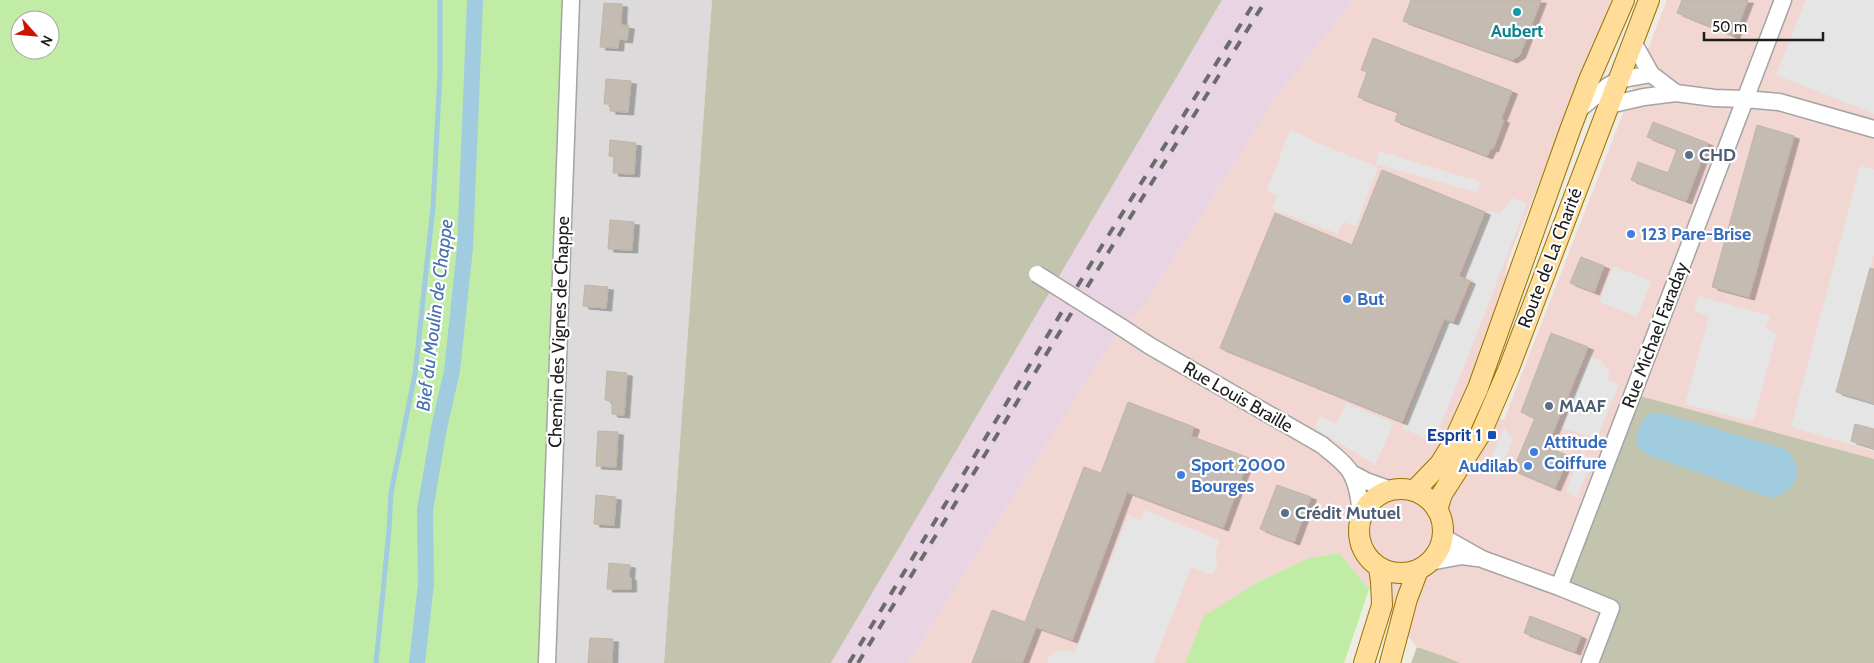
<svg xmlns="http://www.w3.org/2000/svg" width="1874" height="663" font-family="Cabin,sans-serif">
<style>
.residential{fill:#dcdada}
.commercial{fill:#f1d6d1}
.industrial{fill:#e9d4e3}
.construction{fill:#c2c4ae}
.grass{fill:#c1eca6;fill-rule:evenodd}
.parking{fill:#e5e5e5}
.water{fill:#a1cbdf}
.lines{fill:none;stroke-linecap:round;stroke-linejoin:round}
.stream{stroke:#a1cbdf;stroke-width:5}
.canal{stroke:#a1cbdf;stroke-width:16}
.building{fill:#c4bbb2;stroke:#c1b4a5;filter:url(#shadow)}
.minor-casing{stroke:#a4a4a4;stroke-width:19}
.major-casing{stroke:#977400;stroke-width:22}
.minor{stroke:#fff;stroke-width:16}
.major{stroke:#ffdd98;stroke-width:20}
.rail{stroke:#6b6b6b;stroke-width:4;stroke-dasharray:10 10;stroke-linecap:butt}
.minor-bridge-casing{stroke:#a4a4a4;stroke-width:19;stroke-linecap:butt}
.minor-bridge{stroke:#fff;stroke-width:16}
.culture-dot{fill:#0f9aa8;stroke:#fff;stroke-width:2}
.service-dot{fill:#5c6f8a;stroke:#fff;stroke-width:2}
.shop-dot{fill:#3f7fe0;stroke:#fff;stroke-width:2}
.transit-dot{fill:#1a4fb4;stroke:#fff;stroke-width:2}
.labels{text-anchor:middle;stroke-width:4.5;stroke-linejoin:round;paint-order:stroke}
.culture-label{font-size:18px;font-weight:bold;fill:#0d838f;stroke:#fff}
.service-label{font-size:18px;font-weight:bold;fill:#4e5e75;stroke:#fff;text-anchor:start}
.shop-label{font-size:18px;font-weight:bold;fill:#366cbe;stroke:#fff;text-anchor:start}
.street-label{font-size:18px;fill:#1d1d1d;stroke:#fff}
.transit-label{font-size:18px;font-weight:bold;fill:#164399;stroke:#fff;text-anchor:end}
.water-label{font-size:19px;font-style:italic;fill:#4670b1;stroke:#fff}
</style>
<defs>
<filter id="shadow"><feDropShadow dx="5.5" dy="3" stdDeviation="0" flood-color="#0004"/></filter>
</defs>
<rect width="100%" height="100%" fill="#efece3"/>
<path class="residential" d="M 571,0 L 712,0 L 664,663 L 547,663 Z"/>
<path class="commercial" d="M 1354,0 L 1612,0 L 1508,260 L 1484,413 L 1504,420 L 1667,0 L 1874,0 L 1874,459 L 1632,395 L 1611,608 L 1590,663 L 1460,663 L 1417,647 L 1338,553 L 1309,558 L 1256,583 L 1205,616 L 1185,663 L 908,663 L 1121,327 L 1145,304 L 1277,96 Z"/>
<path class="industrial" d="M 1222,0 L 1354,0 L 1277,96 L 1145,304 L 1121,327 L 908,663 L 831,663 Z"/>
<path class="construction" d="M 712,0 L 1222,0 L 831,663 L 664,663 Z
M 1632,394 L 1874,459 L 1874,663 L 1590,663 L 1611,608 L 1559,587 Z
M 1417,647 L 1443,656 L 1460,663 L 1411,663 Z"/>
<path class="grass" d="M 0,0 L 571,0 L 547,663 L 0,663 ZM 20,20 L 50,20 L 50,50 L 20,50 Z
M 1339,553 L 1369,589 L 1344,663 L 1185,663 L 1204,616 L 1256,583 L 1309,558 Z"/>
<path class="parking" d="M 1806,0 L 1874,0 L 1874,114 L 1776,75 Z
M 1290,130 L 1301,134 L 1315,142 L 1378,167 L 1356,226 L 1343,222 L 1338,234 L 1272,209 L 1277,196 L 1267,190 Z
M 1379,151 L 1481,182 L 1478,193 L 1376,164 Z
M 1860,166 L 1874,169 L 1874,254 L 1836,392 L 1874,403 L 1874,451 L 1791,427 Z
M 1512,198 L 1527,204 L 1437,436 L 1434,441 L 1403,429 L 1446,320 L 1457,324 L 1474,280 L 1463,275 L 1488,210 L 1499,214 Z
M 1613,266 L 1651,281 L 1637,317 L 1599,302 Z
M 1698,296 L 1770,316 L 1766,329 L 1777,333 L 1753,422 L 1685,404 L 1709,316 L 1694,311 Z
M 1589,356 L 1600,360 L 1610,372 L 1607,379 L 1619,384 L 1597,438 L 1561,428 Z
M 1346,403 L 1394,423 L 1375,465 L 1315,428 L 1320,416 L 1336,424 Z
M 1504,428 L 1513,440 L 1497,477 L 1488,466 Z
M 1582,450 L 1591,462 L 1577,498 L 1566,490 Z
M 1144,510 L 1220,540 L 1216,549 L 1217,566 L 1213,575 L 1191,567 L 1154,663 L 1047,663 L 1049,656 L 1057,651 L 1066,650 L 1075,653 L 1128,515 L 1141,520 Z"/>
<path class="water" d="M 1649,413 L 1659,413 L 1669,415 L 1785,449 C 1806,466 1798,491 1772,498 L 1648,455 C 1645,453 1640,450 1639,447 C 1632,436 1642,421 1649,413 Z"/>
<g class="lines">
<path class="stream" d="M 376,663 L 389,530 L 391,493 L 415,374 L 433,207 L 440,73 L 440,0"/>
<path class="canal" d="M 417,663 L 426,584 L 425,510 L 439,428 L 452,371 L 465,248 L 475,0"/>
</g>
<path class="building" d="M 1411,0 L 1541,0 L 1520,55 L 1512,60 L 1403,21 Z
M 1682,0 L 1748,0 L 1734,36 L 1677,13 Z
M 604,3 L 622,4 L 621,25 L 629,26 L 627,40 L 619,39 L 618,48 L 600,47 Z
M 1373,38 L 1512,91 L 1501,119 L 1504,120 L 1493,149 L 1491,148 L 1487,156 L 1395,121 L 1398,112 L 1358,97 L 1367,72 L 1361,70 Z
M 606,79 L 631,81 L 628,112 L 610,111 L 611,104 L 604,104 Z
M 1653,122 L 1708,143 L 1686,201 L 1631,180 L 1638,162 L 1668,173 L 1677,149 L 1647,137 Z
M 1757,125 L 1794,136 L 1749,297 L 1712,287 Z
M 610,140 L 636,143 L 634,174 L 613,173 L 614,157 L 609,156 Z
M 1382,170 L 1485,212 L 1459,276 L 1470,281 L 1453,322 L 1444,319 L 1402,422 L 1220,348 L 1275,213 L 1352,245 Z
M 610,220 L 634,222 L 632,250 L 608,249 Z
M 1581,257 L 1604,266 L 1594,292 L 1570,283 Z
M 1870,268 L 1874,269 L 1874,403 L 1836,392 Z
M 585,285 L 608,287 L 606,308 L 583,306 Z
M 1551,333 L 1588,347 L 1547,447 L 1569,456 L 1555,488 L 1513,470 L 1535,418 L 1521,412 Z
M 607,371 L 627,373 L 624,415 L 612,414 L 612,401 L 605,400 Z
M 1128,402 L 1194,427 L 1191,436 L 1249,458 L 1223,528 L 1127,492 L 1072,640 L 1036,627 L 1022,663 L 972,663 L 992,610 L 1025,622 L 1084,467 L 1101,473 Z
M 1855,424 L 1874,429 L 1874,448 L 1851,441 Z
M 598,431 L 618,432 L 616,467 L 596,466 Z
M 1277,485 L 1311,497 L 1294,542 L 1260,529 Z
M 596,495 L 616,497 L 614,525 L 594,524 Z
M 609,563 L 630,565 L 629,576 L 631,578 L 631,589 L 607,589 Z
M 1530,616 L 1581,636 L 1575,652 L 1524,633 Z
M 590,638 L 613,639 L 612,663 L 588,663 Z"/>
<g class="lines">
<defs>
<path id="minor" d="M 1633,42 L 1651,74 L 1676,93
M 1609,105 L 1644,97 L 1676,93 L 1714,98 L 1744,99 L 1779,102 L 1874,129
M 1578,110 L 1608,86 L 1618,80 L 1651,74
M 1121,327 L 1150,346 L 1322,445 C 1331,453 1345,462 1351,473 C 1358,485 1360,502 1361,516
M 1351,473 L 1366,481 L 1391,490
M 1443,537 L 1482,559 L 1559,587 L 1611,608 L 1590,663
M 1430,562 L 1462,556 L 1477,558
M 1559,587 L 1783,0
M 547,663 L 571,0"/>
<path id="major" d="M1359 531a42 42 0 1 1 84 0a42 42 0 1 1-84 0Z
M 1414,491 L 1440,464 L 1453,443 L 1478,388 L 1570,130 L 1589,80 L 1624,0
M 1437,510 L 1442,494 L 1481,433 L 1509,368 L 1649,0
M 1364,663 L 1382,605 L 1381,581 L 1379,568
M 1390,663 L 1407,599 L 1418,570"/>
</defs>
<use href="#minor" class="minor-casing"/>
<use href="#major" class="major-casing"/>
<use href="#minor" class="minor"/>
<use href="#major" class="major"/>
<path class="rail" d="M 849,663 L 1103,244 L 1256,0
M 858,663 L 1111,248 L 1266,0"/>
<defs>
<path id="minor-bridge" d="M 1037,274 L 1121,327"/>
</defs>
<use href="#minor-bridge" class="minor-bridge-casing"/>
<use href="#minor-bridge" class="minor-bridge"/>
</g>
<circle class="culture-dot" cx="1517" cy="12" r="5"/>
<g class="service-dot">
<circle cx="1689" cy="155" r="5"/>
<circle cx="1549" cy="406" r="5"/>
<circle cx="1285" cy="513" r="5"/>
</g>
<g class="shop-dot">
<circle cx="1631" cy="234" r="5"/>
<circle cx="1347" cy="299" r="5"/>
<circle cx="1534" cy="452" r="5"/>
<circle cx="1528" cy="466" r="5"/>
<circle cx="1181" cy="475" r="5"/>
</g>
<rect class="transit-dot" x="1487" y="430" width="10" height="10" rx="2.5"/>
<g class="labels">
<g class="culture-label">
<text x="1517" y="37">Aubert</text>
</g>
<g class="service-label">
<text x="1699" y="161">CHD</text>
<text x="1559" y="412">MAAF</text>
<text x="1295" y="519">Crédit Mutuel</text>
</g>
<g class="shop-label">
<text x="1641" y="240">123 Pare-Brise</text>
<text x="1357" y="305">But</text>
<text x="1544" y="448">Attitude<tspan x="1544" dy="21">Coiffure</tspan></text>
<text x="1191" y="471">Sport 2000<tspan x="1191" dy="21">Bourges</tspan></text>
<text x="1518" y="472" text-anchor="end">Audilab</text>
</g>
<g class="street-label">
<text transform="translate(1550 258) rotate(-69)" y="6">Route de La Charité</text>
<text transform="translate(559 332) rotate(-88)" y="6">Chemin des Vignes de Chappe</text>
<text transform="translate(1655 335) rotate(-69)" y="6">Rue Michael Faraday</text>
<text transform="translate(1238 397) rotate(30)" y="6">Rue Louis Braille</text>
</g>
<g class="transit-label">
<text x="1482" y="441">Esprit 1</text>
</g>
<g class="water-label">
<text transform="translate(434 315) rotate(-83)" y="7">Bief du Moulin de Chappe</text>
</g>
</g>
<g transform="translate(35 35) rotate(117)"><circle r="24" fill="#ffffff" stroke="#a5a5a5"/>
<path d="M0-4L9 19L0 12L-9 19Z" fill="#cb1500"/>
<text y="-8" font-size="14" font-weight="bold" text-anchor="middle" fill="#1d1d1d">N</text>
</g>
<path d="M1704 32v8h119v-8" fill="none" stroke="#1d1d1d" stroke-width="2.5"/>
<text x="1712" y="32" font-size="15" fill="#1d1d1d" stroke="#ffffff" stroke-width="4" paint-order="stroke">50 m</text>
</svg>
